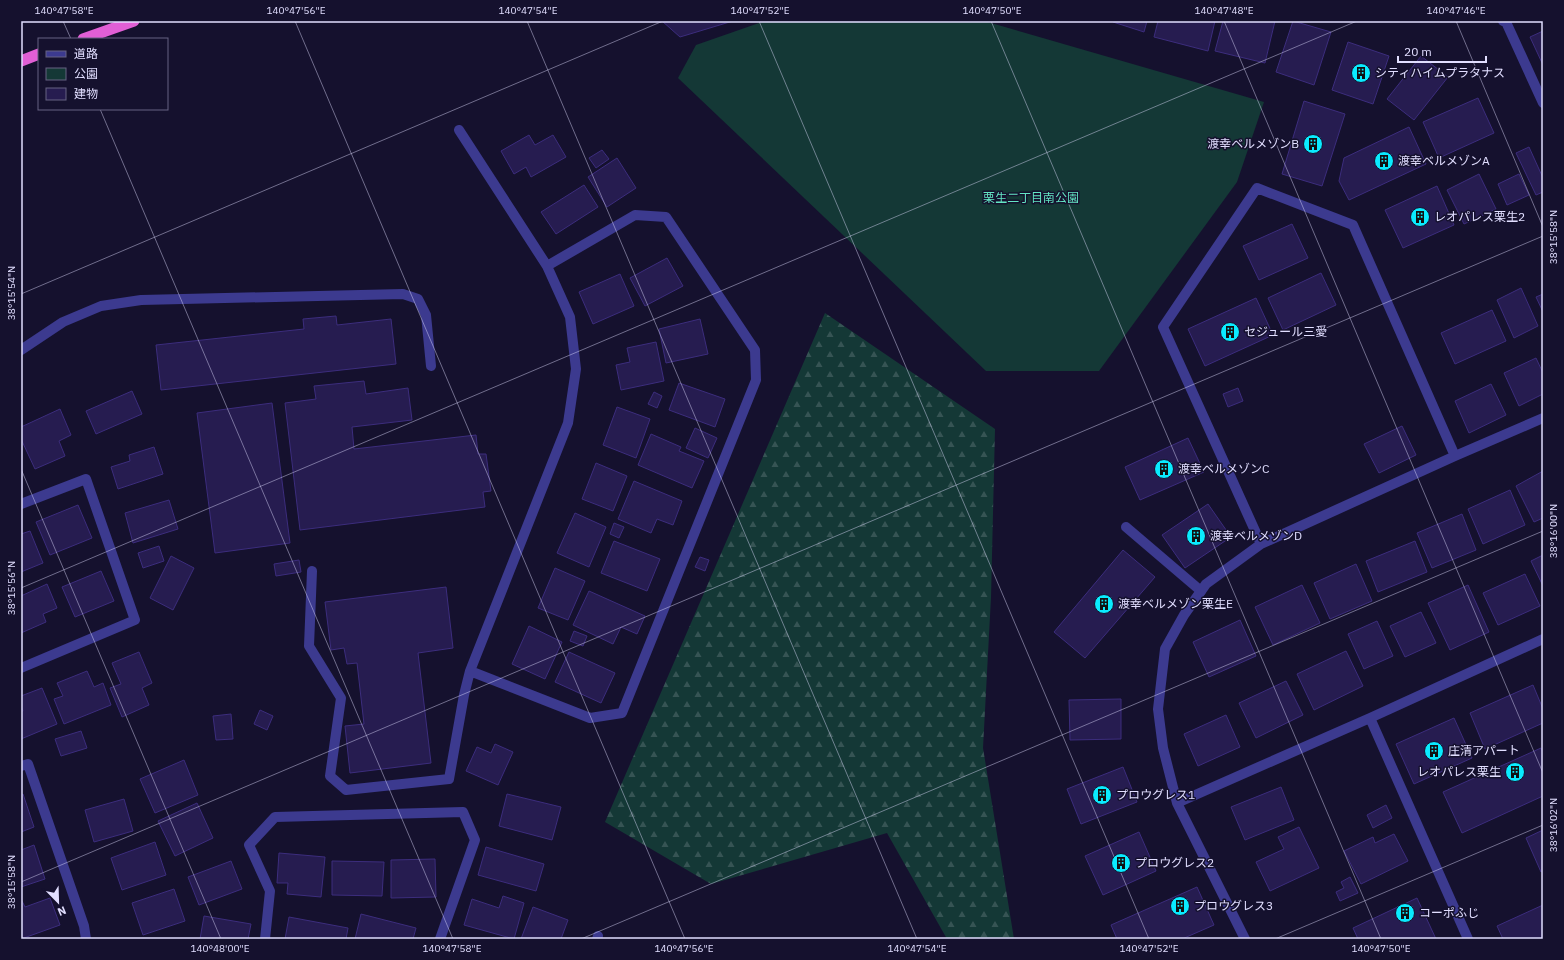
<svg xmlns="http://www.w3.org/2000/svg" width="1564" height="960" font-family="'IBM Plex Sans','Noto Sans JP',sans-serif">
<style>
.green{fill:#143836}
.forest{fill:url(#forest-firs)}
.building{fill:#261c50;stroke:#3c2d7d}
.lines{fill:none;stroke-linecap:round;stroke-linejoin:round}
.service{stroke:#3c3a8f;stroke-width:10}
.minor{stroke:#3c3a8f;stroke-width:10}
.tertiary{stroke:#3c3a8f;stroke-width:10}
.trunk{stroke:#e15fd5;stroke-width:11}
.ticks{fill:none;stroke:#e1deff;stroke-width:1;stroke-opacity:0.45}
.labels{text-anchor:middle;stroke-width:3;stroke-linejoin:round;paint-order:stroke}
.poi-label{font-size:12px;fill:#e1deff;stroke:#15112e;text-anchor:start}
.park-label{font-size:12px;fill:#63e6c3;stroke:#15112e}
.neatline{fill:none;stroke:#e1deff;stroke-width:1.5}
.ticks-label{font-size:10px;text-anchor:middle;fill:#e1deff}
</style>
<defs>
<pattern id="forest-firs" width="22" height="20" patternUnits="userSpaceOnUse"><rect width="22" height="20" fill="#143836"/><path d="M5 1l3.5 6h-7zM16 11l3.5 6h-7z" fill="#365454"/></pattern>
</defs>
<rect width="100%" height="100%" fill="#15112e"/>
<path class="green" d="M 765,21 L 984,21 L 1264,102 L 1237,182 L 1099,371 L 986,371 L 678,78 L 696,45 Z"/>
<path class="forest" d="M 825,313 L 995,429 L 991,597 L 983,748 L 1014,939 L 947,939 L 887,833 L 711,884 L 605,822 Z"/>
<path class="building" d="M 662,21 L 733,21 L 680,37 Z
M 1114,21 L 1147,21 L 1144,32 L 1113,22 Z
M 1158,21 L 1215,21 L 1208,51 L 1154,37 Z
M 1223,21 L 1275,21 L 1265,63 L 1215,51 Z
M 1293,21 L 1331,32 L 1314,85 L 1276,72 Z
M 1543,31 L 1543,65 L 1530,37 Z
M 1348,42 L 1389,56 L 1373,104 L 1332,90 Z
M 1421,56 L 1448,77 L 1414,120 L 1387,99 Z
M 1478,98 L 1494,133 L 1439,158 L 1423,122 Z
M 1304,101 L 1345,114 L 1322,186 L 1282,174 Z
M 1409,127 L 1426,164 L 1349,200 L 1339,181 L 1344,158 Z
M 529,135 L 535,145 L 553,135 L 566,157 L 531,177 L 526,167 L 514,174 L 501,151 Z
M 1529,147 L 1543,178 L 1543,192 L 1536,195 L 1516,153 Z
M 602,150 L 609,159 L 596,168 L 589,158 Z
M 617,158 L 636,188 L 607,207 L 588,177 Z
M 1479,174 L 1496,209 L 1464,224 L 1447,190 Z
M 1519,174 L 1529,195 L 1507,205 L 1498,184 Z
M 584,185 L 598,207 L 556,234 L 541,212 Z
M 1437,186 L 1454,225 L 1403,248 L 1385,210 Z
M 1292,224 L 1308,258 L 1259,280 L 1243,246 Z
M 667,258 L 683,286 L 645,306 L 630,278 Z
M 1321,273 L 1336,305 L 1283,330 L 1268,298 Z
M 620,274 L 634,306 L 593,324 L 579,292 Z
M 1521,288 L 1538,326 L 1514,338 L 1497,300 Z
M 1543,294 L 1543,312 L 1536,297 Z
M 1256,298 L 1273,335 L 1205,366 L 1188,329 Z
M 1492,310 L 1506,341 L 1455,364 L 1441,333 Z
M 336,316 L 337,325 L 391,319 L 396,364 L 161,390 L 156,345 L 304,329 L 303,319 Z
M 700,319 L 708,354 L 666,363 L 659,329 Z
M 656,342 L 664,381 L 621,390 L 616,365 L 630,362 L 627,348 Z
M 1536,358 L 1543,373 L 1543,394 L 1519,406 L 1504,373 Z
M 364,381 L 366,394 L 408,388 L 412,420 L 352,427 L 354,449 L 476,435 L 478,454 L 486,454 L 491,491 L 483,492 L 485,507 L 300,530 L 285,403 L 316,399 L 314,386 Z
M 679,383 L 725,399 L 715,427 L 669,410 Z
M 1491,384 L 1506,415 L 1469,433 L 1455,401 Z
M 1238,388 L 1243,401 L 1228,407 L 1223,394 Z
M 132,391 L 142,414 L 96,434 L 86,411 Z
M 654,392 L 662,396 L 657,408 L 648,404 Z
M 272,403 L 290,543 L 215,553 L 197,413 Z
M 617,407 L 650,419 L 636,458 L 603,445 Z
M 60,409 L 71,435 L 59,441 L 65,456 L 35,469 L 21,439 L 21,427 Z
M 1402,426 L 1416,455 L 1379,473 L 1364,444 Z
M 695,428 L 717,438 L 708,458 L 686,448 Z
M 651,434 L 681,447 L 679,451 L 704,461 L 692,488 L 638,465 Z
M 1188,438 L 1204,472 L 1140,500 L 1125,467 Z
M 154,447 L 163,474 L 118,489 L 111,467 L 130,461 L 129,455 Z
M 596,463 L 627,476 L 613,511 L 582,499 Z
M 1543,471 L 1543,518 L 1534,522 L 1516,486 Z
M 634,481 L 682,501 L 673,525 L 657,519 L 651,533 L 618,519 Z
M 1510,490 L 1525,525 L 1483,544 L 1468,509 Z
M 169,500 L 178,529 L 133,543 L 125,513 Z
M 1208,504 L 1231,537 L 1185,568 L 1162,535 Z
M 78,505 L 92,538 L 50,555 L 36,522 Z
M 575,513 L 606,527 L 589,567 L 557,553 Z
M 1462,514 L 1476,550 L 1432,568 L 1417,533 Z
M 614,523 L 624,527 L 619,538 L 610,534 Z
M 30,531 L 43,563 L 21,572 L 21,534 Z
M 614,541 L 660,559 L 647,591 L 601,573 Z
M 1415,541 L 1427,572 L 1378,592 L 1366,561 Z
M 159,546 L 164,561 L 143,568 L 138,553 Z
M 1123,550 L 1155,577 L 1085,658 L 1054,632 Z
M 1543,555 L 1543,586 L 1531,561 Z
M 171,556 L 194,568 L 173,610 L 150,598 Z
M 700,557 L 709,560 L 705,571 L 695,567 Z
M 299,560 L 301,572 L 276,576 L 274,564 Z
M 1356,564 L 1372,601 L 1330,619 L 1314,583 Z
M 555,568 L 585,581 L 568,620 L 538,608 Z
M 101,571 L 114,601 L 75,617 L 62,587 Z
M 1525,574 L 1540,606 L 1498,625 L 1483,593 Z
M 47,584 L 57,608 L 43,614 L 46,622 L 21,633 L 21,596 Z
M 1302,585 L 1320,623 L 1273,645 L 1255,607 Z
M 1468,585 L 1489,632 L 1450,650 L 1428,603 Z
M 446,587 L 453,648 L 418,653 L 431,763 L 350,773 L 345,726 L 364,724 L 357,663 L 347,664 L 344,648 L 331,650 L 325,602 Z
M 589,591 L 645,616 L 637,634 L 621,627 L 613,644 L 573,625 Z
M 1421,612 L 1436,643 L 1405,657 L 1390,626 Z
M 1240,620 L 1256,656 L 1209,677 L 1193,642 Z
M 1377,621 L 1393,656 L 1364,669 L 1348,634 Z
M 529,626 L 562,642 L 545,679 L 512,664 Z
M 574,631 L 587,636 L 583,646 L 570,641 Z
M 1346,651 L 1363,686 L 1314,710 L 1297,674 Z
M 139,652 L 152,683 L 142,688 L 149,705 L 122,717 L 110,688 L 121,684 L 112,663 Z
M 569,652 L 615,673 L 601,703 L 555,682 Z
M 87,671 L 94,687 L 103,683 L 111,705 L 64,724 L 54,699 L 63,696 L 57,683 Z
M 1286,681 L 1303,715 L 1256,738 L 1239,703 Z
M 1533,685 L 1543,709 L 1543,723 L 1485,749 L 1470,713 Z
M 42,688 L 57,724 L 21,739 L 21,712 L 23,711 L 21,706 L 21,696 Z
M 1121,699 L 1121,739 L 1070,740 L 1069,700 Z
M 260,710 L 273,716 L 267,730 L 254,724 Z
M 231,714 L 233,739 L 216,740 L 213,716 Z
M 1226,715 L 1240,747 L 1198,766 L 1184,734 Z
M 1454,718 L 1472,758 L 1414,784 L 1396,744 Z
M 81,731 L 87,748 L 61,756 L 55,739 Z
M 495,744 L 513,752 L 498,785 L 466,771 L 477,747 L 491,753 Z
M 1541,748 L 1543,753 L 1543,796 L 1462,833 L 1443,792 Z
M 184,760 L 198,795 L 155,813 L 140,779 Z
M 1123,767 L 1137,802 L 1081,824 L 1067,789 Z
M 1281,787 L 1294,820 L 1245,840 L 1231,807 Z
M 23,794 L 34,827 L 21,832 L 21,795 Z
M 507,794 L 561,807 L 552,840 L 499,826 Z
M 124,799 L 133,831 L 94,842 L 85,810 Z
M 197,803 L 213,838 L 175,856 L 158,821 Z
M 1386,805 L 1392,818 L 1373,828 L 1367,815 Z
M 1299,827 L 1319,868 L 1270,891 L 1256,862 L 1284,849 L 1278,837 Z
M 1543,830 L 1543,871 L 1541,872 L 1526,838 Z
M 1139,832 L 1156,871 L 1103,895 L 1085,856 Z
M 1394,834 L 1408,861 L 1361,884 L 1344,851 L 1373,837 L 1375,843 Z
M 155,842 L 166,875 L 122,890 L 111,858 Z
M 34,845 L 45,879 L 21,887 L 21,850 Z
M 486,847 L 544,864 L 536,891 L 478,875 Z
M 279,853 L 325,857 L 321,897 L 287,894 L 288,883 L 277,883 Z
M 435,859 L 436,897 L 391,898 L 391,860 Z
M 231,861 L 242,889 L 199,905 L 188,877 Z
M 332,861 L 384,862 L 382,896 L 332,895 Z
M 1350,877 L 1358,893 L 1340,901 L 1336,892 L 1344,888 L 1341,882 Z
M 1197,887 L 1214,925 L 1182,939 L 1117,939 L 1111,925 Z
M 174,889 L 185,921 L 143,935 L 132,903 Z
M 503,896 L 524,903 L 514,939 L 464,925 L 472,899 L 499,908 Z
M 50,898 L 60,925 L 21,939 L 21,901 L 22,901 L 25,907 Z
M 1417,898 L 1436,939 L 1358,939 L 1353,928 Z
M 1543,905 L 1543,939 L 1503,939 L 1497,926 Z
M 533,907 L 568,920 L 561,939 L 521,939 Z
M 361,914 L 416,928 L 413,939 L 355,939 Z
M 204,916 L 251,924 L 248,939 L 200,939 Z
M 289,917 L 348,928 L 346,939 L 285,939 Z"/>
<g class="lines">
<path class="service" d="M 1126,527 L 1201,591
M 597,939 L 598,936"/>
<path class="minor" d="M 21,350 L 63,322 L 101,306 L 141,300 L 403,294 L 418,299 L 426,315 L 431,366
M 21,504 L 86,479 L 135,620 L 21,668
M 1261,544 L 1163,327 L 1257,188 L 1353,225 L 1455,456
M 312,571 L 309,646 L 341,698 L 330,776 L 346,790 L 449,779 L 464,695 L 470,671 L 568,423 L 576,369 L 570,317 L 547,266 L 459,130
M 470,671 L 590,718 L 622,713 L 756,380 L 755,350 L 666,217 L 635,215 L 547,266
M 1370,718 L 1468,939
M 21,766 L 28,764 L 84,926 L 86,939
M 1177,803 L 1370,718 L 1543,639
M 265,939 L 270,891 L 249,845 L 275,817 L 463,812 L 475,840 L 440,939
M 1245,939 L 1177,803 L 1163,748 L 1158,709 L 1165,649 L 1184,615 L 1206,584 L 1261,544 L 1455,456 L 1543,418"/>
<path class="tertiary" d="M 1503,21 L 1506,22 L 1543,103"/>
<path class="trunk" d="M 83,39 L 134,21
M 21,61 L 39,54"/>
</g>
<path class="ticks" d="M 63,21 L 71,39M 295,21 L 685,939M 527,21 L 917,939M 759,21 L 1149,939M 991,21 L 1381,939M 1224,21 L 1543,773M 1456,21 L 1543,227M 100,109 L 453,939M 21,294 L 663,21M 21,469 L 221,939M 21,588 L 1357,21M 21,882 L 1543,236M 581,939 L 1543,531M 1275,939 L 1543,825"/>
<defs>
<symbol id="building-disc" viewBox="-11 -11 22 22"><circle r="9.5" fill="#0aebff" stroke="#15112e"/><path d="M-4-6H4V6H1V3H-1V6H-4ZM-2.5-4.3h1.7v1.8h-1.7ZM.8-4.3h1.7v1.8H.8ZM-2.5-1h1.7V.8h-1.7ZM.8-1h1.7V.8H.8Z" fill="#111"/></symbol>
</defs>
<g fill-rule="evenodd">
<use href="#building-disc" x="1350" y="62" width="22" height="22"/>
<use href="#building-disc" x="1302" y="133" width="22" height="22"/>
<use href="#building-disc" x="1373" y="150" width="22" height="22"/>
<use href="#building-disc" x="1409" y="206" width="22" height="22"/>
<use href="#building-disc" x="1219" y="321" width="22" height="22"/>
<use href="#building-disc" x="1153" y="458" width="22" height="22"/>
<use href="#building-disc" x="1185" y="525" width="22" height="22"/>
<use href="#building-disc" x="1093" y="593" width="22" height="22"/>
<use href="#building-disc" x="1423" y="740" width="22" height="22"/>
<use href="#building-disc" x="1504" y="761" width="22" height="22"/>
<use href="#building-disc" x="1091" y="784" width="22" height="22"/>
<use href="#building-disc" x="1110" y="852" width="22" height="22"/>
<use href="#building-disc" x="1169" y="895" width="22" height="22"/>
<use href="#building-disc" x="1394" y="902" width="22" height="22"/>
</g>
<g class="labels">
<g class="poi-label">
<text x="1375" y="77">シティハイムプラタナス</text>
<text x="1299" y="148" text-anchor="end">渡幸ベルメゾンB</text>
<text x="1398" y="165">渡幸ベルメゾンA</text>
<text x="1434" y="221">レオパレス栗生2</text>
<text x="1244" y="336">セジュール三愛</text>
<text x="1178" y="473">渡幸ベルメゾンC</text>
<text x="1210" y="540">渡幸ベルメゾンD</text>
<text x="1118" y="608">渡幸ベルメゾン栗生E</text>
<text x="1448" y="755">庄清アパート</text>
<text x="1501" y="776" text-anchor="end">レオパレス栗生</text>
<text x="1116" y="799">プロウグレス1</text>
<text x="1135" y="867">プロウグレス2</text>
<text x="1194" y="910">プロウグレス3</text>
<text x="1419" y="917">コーポふじ</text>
</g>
<g class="park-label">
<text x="1031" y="202">栗生二丁目南公園</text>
</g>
</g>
<rect width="1564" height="960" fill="none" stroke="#15112e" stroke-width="44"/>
<rect x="38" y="38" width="130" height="72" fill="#15112e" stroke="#676382"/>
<rect x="46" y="51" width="20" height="6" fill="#3c3a8f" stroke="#676382"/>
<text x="74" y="58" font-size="12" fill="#e1deff">道路</text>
<rect x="46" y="68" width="20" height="12" fill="#143836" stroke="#676382"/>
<text x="74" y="78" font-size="12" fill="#e1deff">公園</text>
<rect x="46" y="88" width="20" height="12" fill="#261c50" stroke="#676382"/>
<text x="74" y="98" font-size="12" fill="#e1deff">建物</text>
<g transform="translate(58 902) rotate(157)" stroke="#15112e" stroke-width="3" paint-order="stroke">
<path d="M0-3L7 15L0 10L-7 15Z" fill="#e1deff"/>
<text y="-6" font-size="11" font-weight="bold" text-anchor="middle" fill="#e1deff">N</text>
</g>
<path d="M1398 56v6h88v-6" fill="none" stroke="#e1deff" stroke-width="2"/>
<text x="1404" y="56" font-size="12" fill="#e1deff" stroke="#15112e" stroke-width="3" paint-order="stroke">20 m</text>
<rect x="22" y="22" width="1520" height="916" class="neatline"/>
<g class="ticks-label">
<text x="64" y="14">140°47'58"E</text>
<text x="296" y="14">140°47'56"E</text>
<text x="528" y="14">140°47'54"E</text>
<text x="760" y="14">140°47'52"E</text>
<text x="992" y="14">140°47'50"E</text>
<text x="1224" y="14">140°47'48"E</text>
<text x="1456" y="14">140°47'46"E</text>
<text transform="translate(1553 237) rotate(-90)" y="4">38°15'58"N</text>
<text transform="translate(11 293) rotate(-90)" y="4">38°15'54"N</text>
<text transform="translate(1553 531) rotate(-90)" y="4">38°16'00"N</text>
<text transform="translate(11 588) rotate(-90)" y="4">38°15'56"N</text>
<text transform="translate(1553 825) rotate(-90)" y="4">38°16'02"N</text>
<text transform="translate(11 882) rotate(-90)" y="4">38°15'58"N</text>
<text x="220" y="952">140°48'00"E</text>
<text x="452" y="952">140°47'58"E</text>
<text x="684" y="952">140°47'56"E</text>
<text x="917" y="952">140°47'54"E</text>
<text x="1149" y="952">140°47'52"E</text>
<text x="1381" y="952">140°47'50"E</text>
</g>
</svg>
